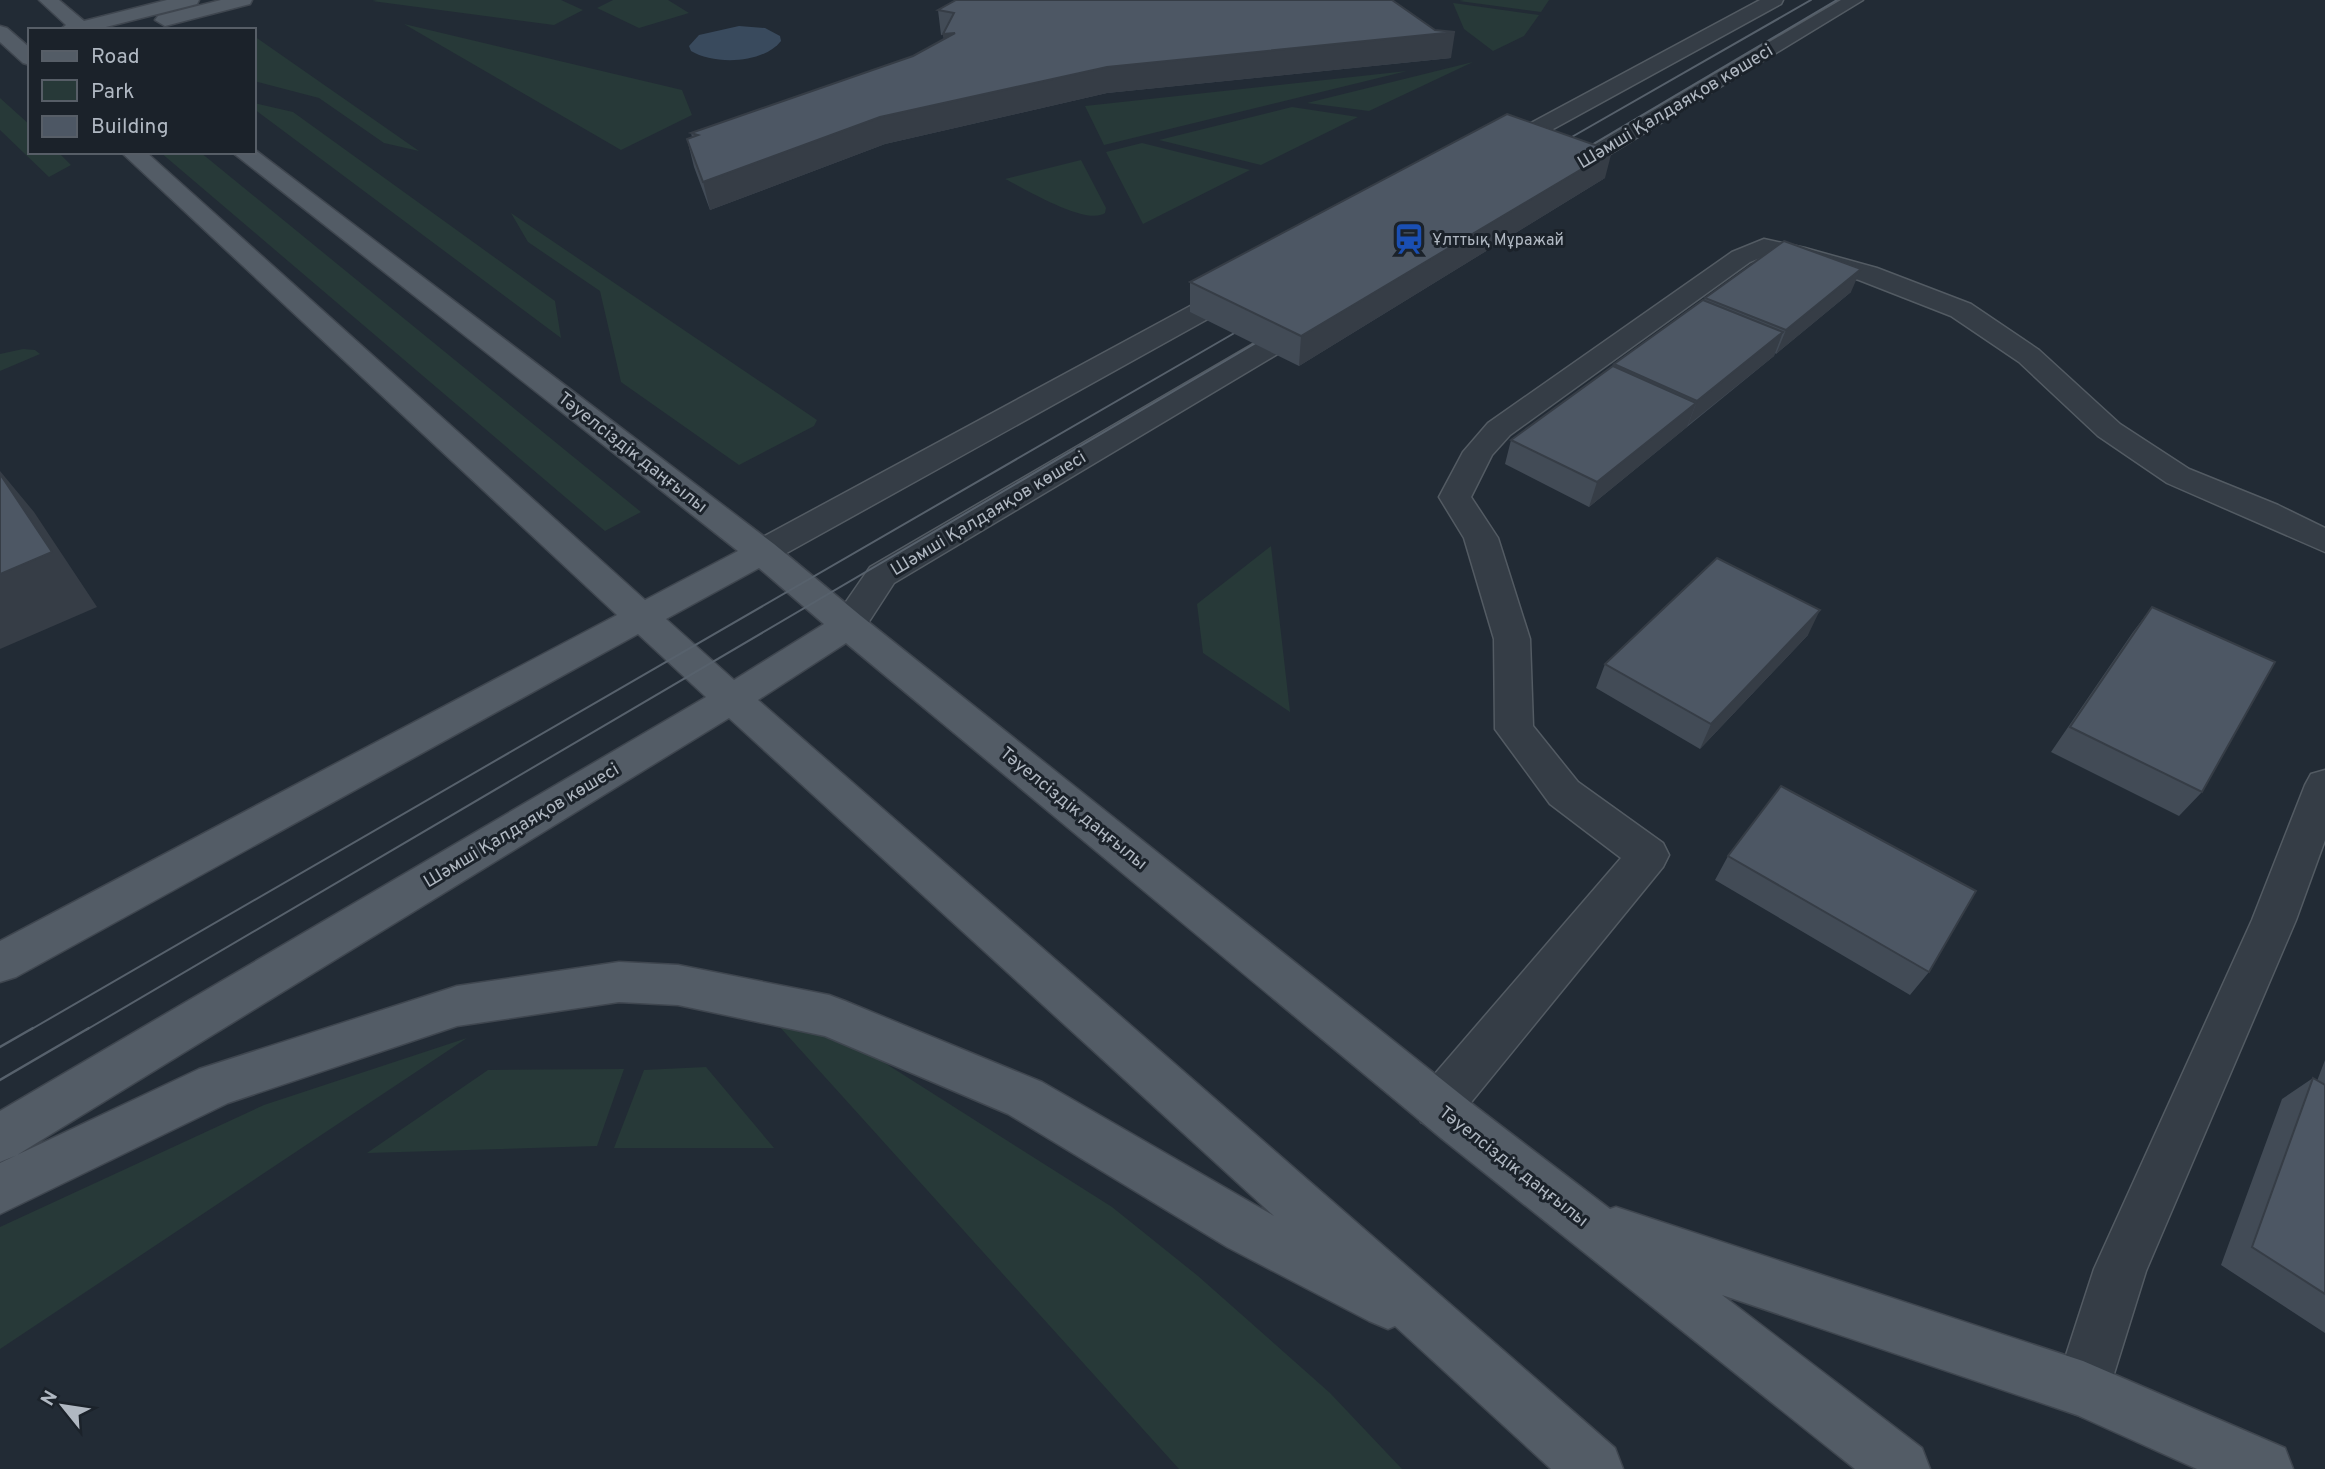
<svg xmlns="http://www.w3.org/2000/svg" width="2325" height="1469" font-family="Overpass,sans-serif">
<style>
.green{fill:#273938}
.water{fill:#394a5d}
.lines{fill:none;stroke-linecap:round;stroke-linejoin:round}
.minor-casing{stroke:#535b63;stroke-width:3}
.major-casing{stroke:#3f464f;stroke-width:3}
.minor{fill:#353d46;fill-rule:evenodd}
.major{fill:#535c66;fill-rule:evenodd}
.tram-far1{stroke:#57616c;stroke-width:2}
.tram{stroke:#57616c;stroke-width:2.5}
.wall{fill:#424b56}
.shaded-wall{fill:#363d46}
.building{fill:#4d5764;stroke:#363d46;stroke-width:2}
.labels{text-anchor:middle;stroke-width:6;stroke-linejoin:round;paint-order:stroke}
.far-poi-label{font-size:16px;fill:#b0b8c2;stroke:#1b222a;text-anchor:start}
.street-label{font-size:18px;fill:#b0b8c2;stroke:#1b222a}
</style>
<rect width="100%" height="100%" fill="#222b35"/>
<path class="green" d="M 377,0 L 561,0 L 583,10 L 554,25 L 372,1 Z
M 613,0 L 668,0 L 689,13 L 639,28 L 597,8 Z
M 1464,0 L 1549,0 L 1541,12 L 1459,1 Z
M 1453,3 L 1539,15 L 1524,36 L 1493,51 L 1464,29 Z
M 404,24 L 682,90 L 692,115 L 621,150 Z
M 254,36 L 419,151 L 384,143 L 319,98 L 254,81 Z
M 1473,62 L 1369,111 L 1307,103 Z
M 1407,71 L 1104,145 L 1085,106 Z
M 0,98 L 30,125 L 30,152 L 58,152 L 71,165 L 49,177 L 0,130 Z
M 254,103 L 293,112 L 555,301 L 561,338 L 254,109 Z
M 1292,107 L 1358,117 L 1261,165 L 1159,140 Z
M 1142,143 L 1250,170 L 1143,224 L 1106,152 Z
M 160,152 L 200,152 L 641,512 L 605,531 Z
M 1081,160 L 1106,208 L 1105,213 C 1086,226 1026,189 1005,179 Z
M 511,213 L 817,420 L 814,426 L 739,465 L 621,382 L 600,291 L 528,242 Z
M 23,349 L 35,350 L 40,354 L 0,371 L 0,354 Z
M 1271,546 L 1290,712 L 1203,653 L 1197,604 Z
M 769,1015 L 858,1046 L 1112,1207 L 1198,1276 L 1330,1393 L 1402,1469 L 1179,1469 Z
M 467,1038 L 0,1349 L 0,1227 L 264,1105 Z
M 706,1067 L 774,1148 L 614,1148 L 644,1070 Z
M 624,1069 L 597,1146 L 367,1153 L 488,1070 Z"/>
<path class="water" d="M 739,26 L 765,28 L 780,36 L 781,41 C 763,64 714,65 691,51 L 689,46 L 699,35 Z"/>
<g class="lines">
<defs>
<path id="minor" d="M 1760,0 L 1783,0 L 1781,4 L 1504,156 L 1488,156 L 1485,151 L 1488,146 Z
M 1841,0 L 1863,0 L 1569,179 L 1553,179 L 1549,174 L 1553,169 Z
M 1764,239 L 1805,248 L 1877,268 L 1971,304 L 2039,350 L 2120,424 L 2189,469 L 2278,505 L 2325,528 L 2325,552 L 2167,483 L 2098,436 L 2019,362 L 1951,316 L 1859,280 L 1792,260 L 1767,255 L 1750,262 L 1510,435 L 1492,455 L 1471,497 L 1498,538 L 1530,639 L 1533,726 L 1578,782 L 1663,843 L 1669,855 L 1663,867 L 1455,1122 L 1438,1129 L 1421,1122 L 1414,1106 L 1421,1090 L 1621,858 L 1550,804 L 1495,729 L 1494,639 L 1464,538 L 1439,497 L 1463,452 L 1488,423 L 1732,252 Z
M 1240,282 L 1249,284 L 1253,290 L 1249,296 L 774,560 L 762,563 L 750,560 L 745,552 L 750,544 L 1231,284 Z
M 1311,314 L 1321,316 L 1325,322 L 1321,328 L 894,583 L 861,634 L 848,637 L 835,634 L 830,625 L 870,567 L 1301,316 Z
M 2325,770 L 2325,840 L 2296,920 L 2146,1271 L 2103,1409 L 2083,1417 L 2063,1409 L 2055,1389 L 2094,1269 L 2252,920 L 2305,785 L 2311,774 Z"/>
<path id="major" d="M 39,0 L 59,0 L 84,21 L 167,0 L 199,0 L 197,4 L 94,30 L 60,30 L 66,25 Z
M 221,0 L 252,0 L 250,4 L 165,26 L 155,20 L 158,16 Z
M 0,26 L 7,28 L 30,48 L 30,65 L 23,63 L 0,42 Z
M 254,149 L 774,544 L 861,616 L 1475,1106 L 1610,1209 L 1616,1207 L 2083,1361 L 2285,1448 L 2293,1469 L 2197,1469 L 2077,1415 L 1722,1295 L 1922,1448 L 1930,1469 L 1855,1469 L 1441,1138 L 846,643 L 758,700 L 1615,1448 L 1623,1469 L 1551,1469 L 1395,1326 L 1388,1329 L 1369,1321 L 1227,1247 L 1008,1114 L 825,1036 L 678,1005 L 619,1002 L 457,1026 L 228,1103 L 0,1214 L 0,1163 L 199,1069 L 457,986 L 619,962 L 678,965 L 829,995 L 845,1001 L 1042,1082 L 1274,1216 L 729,718 L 17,1155 L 0,1162 L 0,1111 L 706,697 L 638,634 L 16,977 L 0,982 L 0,941 L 617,615 L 121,152 L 146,152 L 645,600 L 738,551 L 232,152 L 254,152 ZM 759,568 L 824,624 L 734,680 L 666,619 Z"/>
</defs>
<use href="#minor" class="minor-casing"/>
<use href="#major" class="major-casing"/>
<use href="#minor" class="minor"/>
<use href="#major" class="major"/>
<path class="tram-far1" d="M 1556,146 L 1811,0
M 1578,153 L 1837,0
M 30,1030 L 1250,324
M 86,1030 L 1271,334"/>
<path class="tram" d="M 0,1047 L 33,1028
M 0,1080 L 89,1028"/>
</g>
<path class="wall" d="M 1393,1 L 1451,58 L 1107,93 L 885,144 L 710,210 L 694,167 L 687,139 L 692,137 L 691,133 L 913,56 L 944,39 L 943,35 L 941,35 L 938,10 Z
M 1605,178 L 1299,366 L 1190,312 L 1190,282 Z
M 1851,292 L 1776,354 L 1775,353 L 1774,356 L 1589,507 L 1505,464 L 1511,440 L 1613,366 L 1614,364 L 1704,300 L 1705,298 Z
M 2152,607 L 2202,792 L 2179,816 L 2051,752 L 2133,632 Z
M 1808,635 L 1700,749 L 1596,688 L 1605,664 Z
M 1728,856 L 1929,972 L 1910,995 L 1715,880 Z
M 2325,1060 L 2325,1333 L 2221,1265 L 2282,1099 L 2313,1078 L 2317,1081 Z"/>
<path class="shaded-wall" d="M 1455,32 L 1451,58 L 1107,93 L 885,144 L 710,210 L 703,182 L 880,117 L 1107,67 Z
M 955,33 L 946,60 L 943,34 Z
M 1612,151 L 1605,178 L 1299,366 L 1301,336 Z
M 1861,269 L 1851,292 L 1776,354 L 1786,330 Z
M 1783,332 L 1774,356 L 1688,425 L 1697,401 Z
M 1696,403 L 1687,427 L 1589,507 L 1597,482 Z
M 0,471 L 34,512 L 97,607 L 0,649 Z
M 1820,610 L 1808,635 L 1700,749 L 1711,724 Z"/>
<path class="building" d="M 956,0 L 1392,0 L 1435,30 L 1455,32 L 1107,67 L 880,117 L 703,182 L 687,139 L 698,135 L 691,133 L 913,56 L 955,33 L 943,34 L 954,13 L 938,10 Z
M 1507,114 L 1612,151 L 1301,336 L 1190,282 Z
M 1784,241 L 1861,269 L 1786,330 L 1705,298 Z
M 1703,300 L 1783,332 L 1697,401 L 1614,364 Z
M 1613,366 L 1696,403 L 1597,482 L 1511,440 Z
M 0,474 L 52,552 L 0,574 Z
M 1717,558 L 1820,610 L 1711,724 L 1605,664 Z
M 2152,607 L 2275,662 L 2202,792 L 2070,727 Z
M 1781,786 L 1976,891 L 1929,972 L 1728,856 Z
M 2313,1078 L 2325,1085 L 2325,1294 L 2252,1247 Z"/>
<defs>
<symbol id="station-bare" viewBox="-9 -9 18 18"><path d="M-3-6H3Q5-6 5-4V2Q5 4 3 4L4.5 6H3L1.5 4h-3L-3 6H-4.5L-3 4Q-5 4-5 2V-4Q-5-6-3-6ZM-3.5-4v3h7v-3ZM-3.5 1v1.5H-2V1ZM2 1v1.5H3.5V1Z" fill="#1a4fb4" stroke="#1b222a" stroke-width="2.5" paint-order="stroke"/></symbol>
</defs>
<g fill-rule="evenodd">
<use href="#station-bare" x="1387" y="217" width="44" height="44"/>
</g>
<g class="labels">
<g class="far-poi-label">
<text x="1432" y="245">Ұлттық Мұражай</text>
</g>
<g class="street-label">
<text transform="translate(1675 106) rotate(-31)" y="6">Шәмші Қалдаяқов көшесі</text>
<text transform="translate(633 452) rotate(38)" y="6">Тәуелсіздік даңғылы</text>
<text transform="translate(988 513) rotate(-31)" y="6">Шәмші Қалдаяқов көшесі</text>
<text transform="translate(1074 808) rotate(39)" y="6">Тәуелсіздік даңғылы</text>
<text transform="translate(521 825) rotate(-31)" y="6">Шәмші Қалдаяқов көшесі</text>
<text transform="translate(1514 1166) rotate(38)" y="6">Тәуелсіздік даңғылы</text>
</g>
</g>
<rect x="28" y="28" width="228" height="126" fill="#1b222a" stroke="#575e67" stroke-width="2"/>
<rect x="42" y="51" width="35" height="10" fill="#535c66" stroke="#575e67" stroke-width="2"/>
<text x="91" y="63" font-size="21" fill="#b0b8c2">Road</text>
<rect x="42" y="80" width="35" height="21" fill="#273938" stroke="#575e67" stroke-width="2"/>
<text x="91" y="98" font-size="21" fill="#b0b8c2">Park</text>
<rect x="42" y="116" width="35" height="21" fill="#4d5764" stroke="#575e67" stroke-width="2"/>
<text x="91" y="133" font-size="21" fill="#b0b8c2">Building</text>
<g transform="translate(63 1406) rotate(300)" stroke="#1b222a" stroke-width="5" paint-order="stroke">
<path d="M0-5L12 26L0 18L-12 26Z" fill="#b0b8c2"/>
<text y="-10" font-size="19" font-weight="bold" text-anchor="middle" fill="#b0b8c2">N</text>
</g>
</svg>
